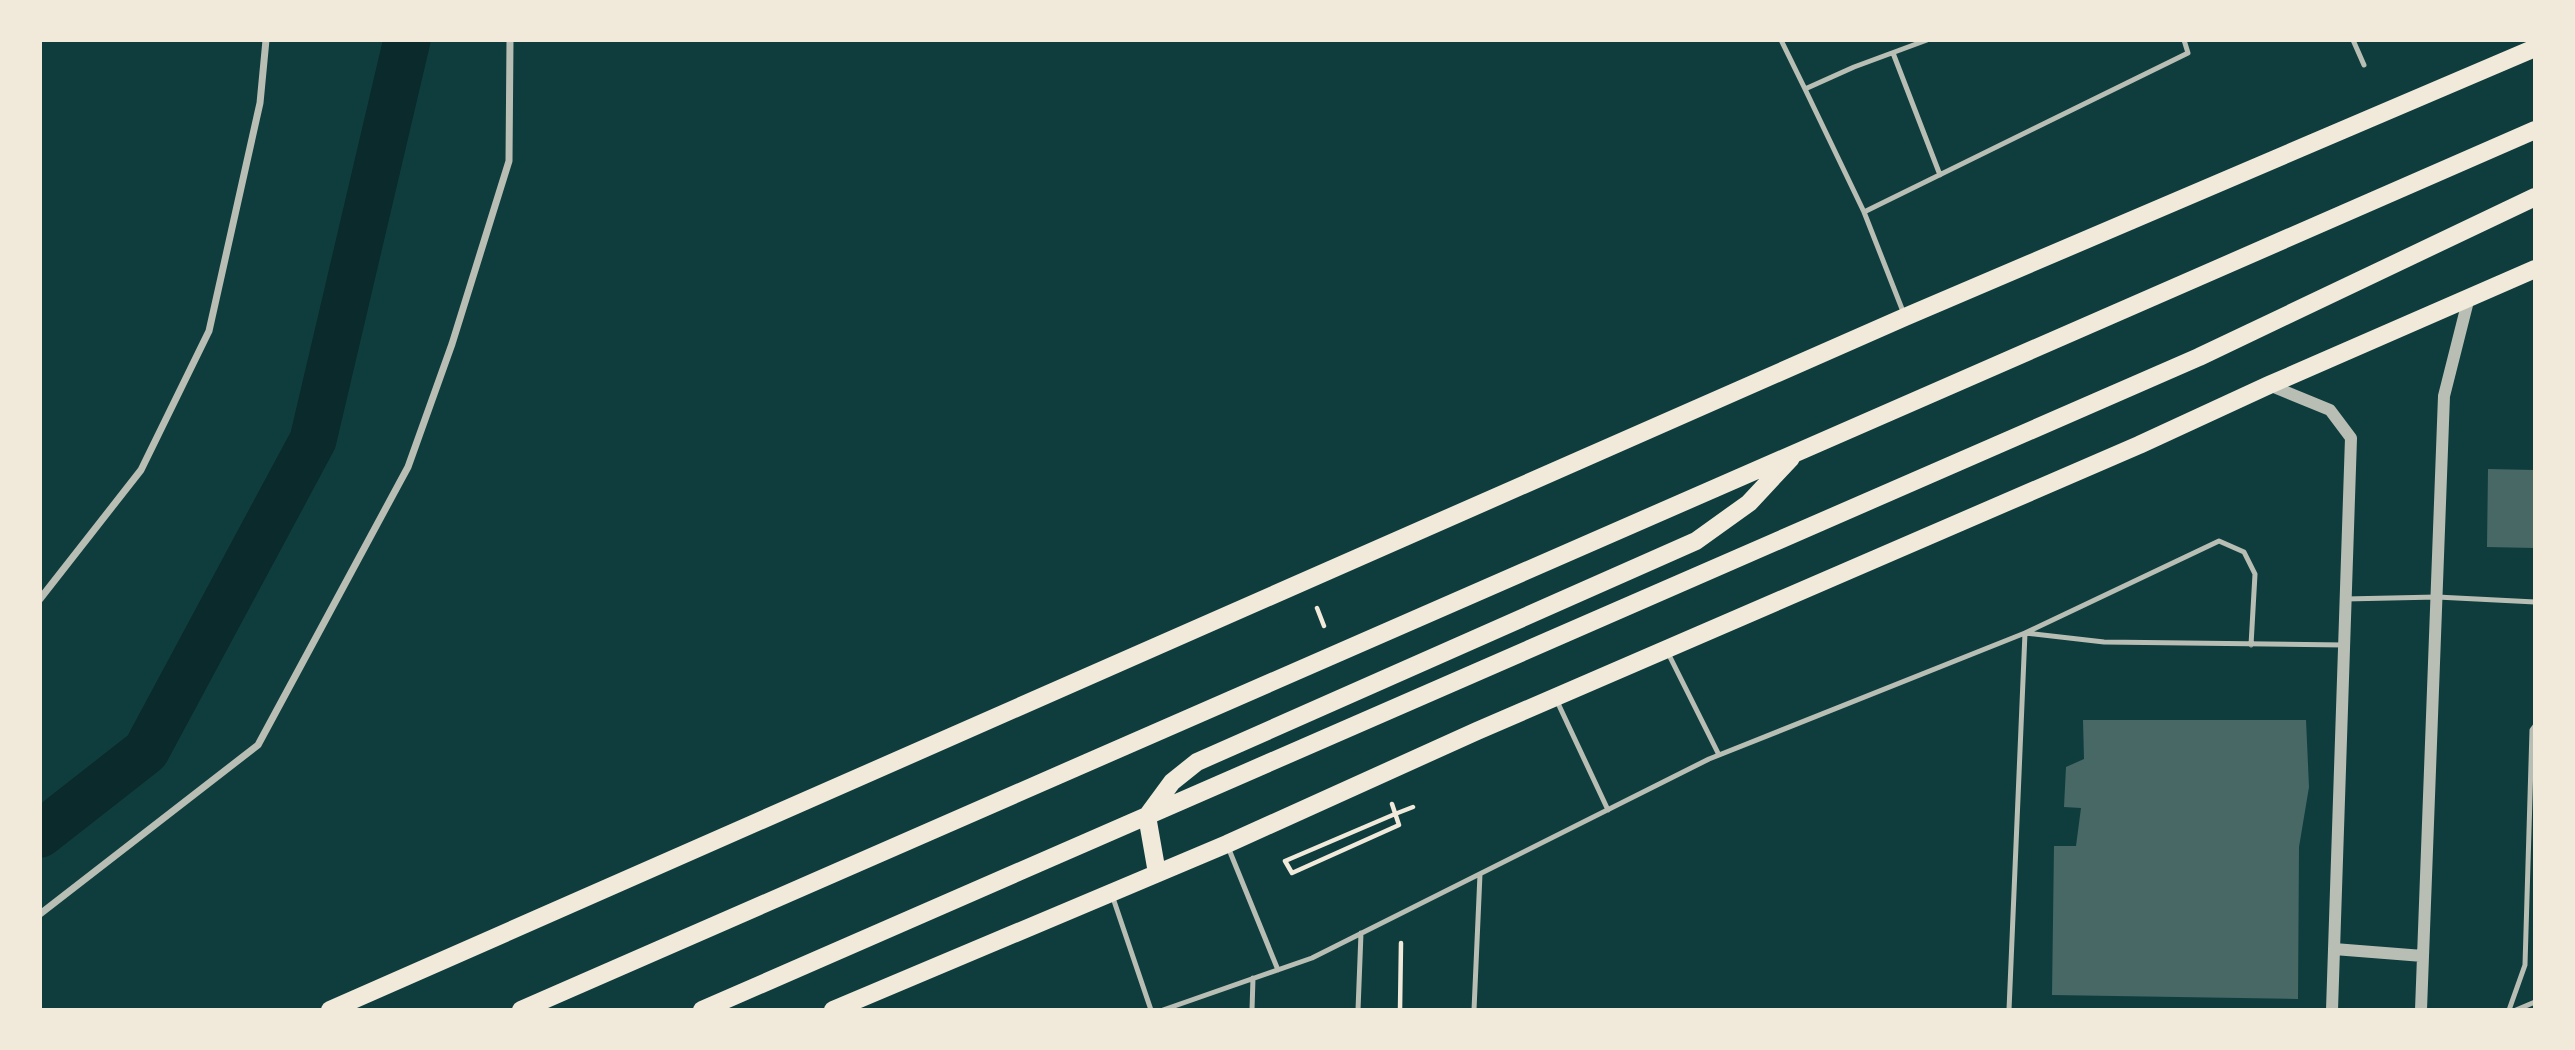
<svg xmlns="http://www.w3.org/2000/svg" width="2575" height="1050" font-family="Poppins,sans-serif">
<style>
.lines{fill:none;stroke-linecap:round;stroke-linejoin:round}
.canal{stroke:#0a2a2b;stroke-width:47}
.building{fill:#486865}
.path{stroke:#f1e9da;stroke-width:4.5}
.service{stroke:#b8beb3;stroke-width:5}
.minor{stroke:#b8beb3;stroke-width:7}
.tertiary{stroke:#b8beb3;stroke-width:12}
.primary{stroke:#f1e9da;stroke-width:18}
</style>
<rect width="100%" height="100%" fill="#0f3d3e"/>
<g class="lines">
<path class="canal" d="M 40,834 L 146,751 L 313,440 L 407,40"/>
</g>
<path class="building" d="M 2488,469 L 2535,470 L 2535,548 L 2487,547 Z
M 2083,720 L 2306,720 L 2309,787 L 2299,847 L 2298,999 L 2052,995 L 2054,846 L 2076,846 L 2081,808 L 2064,807 L 2066,767 L 2084,759 Z"/>
<g class="lines">
<path class="path" d="M 1317,608 L 1324,626
M 1392,804 L 1399,825 L 1292,873 L 1285,861 L 1395,814 L 1413,807
M 1400,1010 L 1401,943"/>
<path class="service" d="M 1781,40 L 1805,89
M 2353,40 L 2364,65
M 1893,53 L 1940,175
M 1864,212 L 2188,53 L 2184,40
M 1904,314 L 1864,212 L 1805,89 L 1854,67 L 1927,40
M 2345,599 L 2437,597 L 2535,602
M 1668,653 L 1719,755
M 1556,699 L 1608,810
M 1228,847 L 1278,970
M 1112,895 L 1151,1010
M 1163,1010 L 1312,958 L 1709,759 L 2025,633 L 2104,642 L 2344,645
M 1252,1010 L 1253,978
M 1358,1010 L 1361,933
M 1474,1010 L 1480,874
M 2009,1010 L 2025,633 L 2219,541 L 2244,552 L 2255,574 L 2251,645
M 2509,1010 L 2525,965 L 2532,730 L 2535,726
M 2516,1010 L 2535,1002"/>
<path class="minor" d="M 40,599 L 141,470 L 209,331 L 260,103 L 266,40
M 40,914 L 258,745 L 408,467 L 452,344 L 509,161 L 510,40"/>
<path class="tertiary" d="M 2269,385 L 2330,410 L 2351,438 L 2332,1010
M 2334,949 L 2423,956
M 2421,1010 L 2444,396 L 2469,297"/>
<path class="primary" d="M 1157,873 L 1147,816 L 1172,782 L 1197,762 L 1696,541 L 1749,503 L 1791,458
M 330,1010 L 1905,317 L 2535,48
M 521,1010 L 2535,130
M 702,1010 L 2199,357 L 2535,197
M 833,1010 L 1227,844 L 1477,731 L 2139,445 L 2269,385 L 2535,269"/>
</g>
<rect width="2575" height="1050" fill="none" stroke="#f1e9da" stroke-width="84"/>
</svg>
